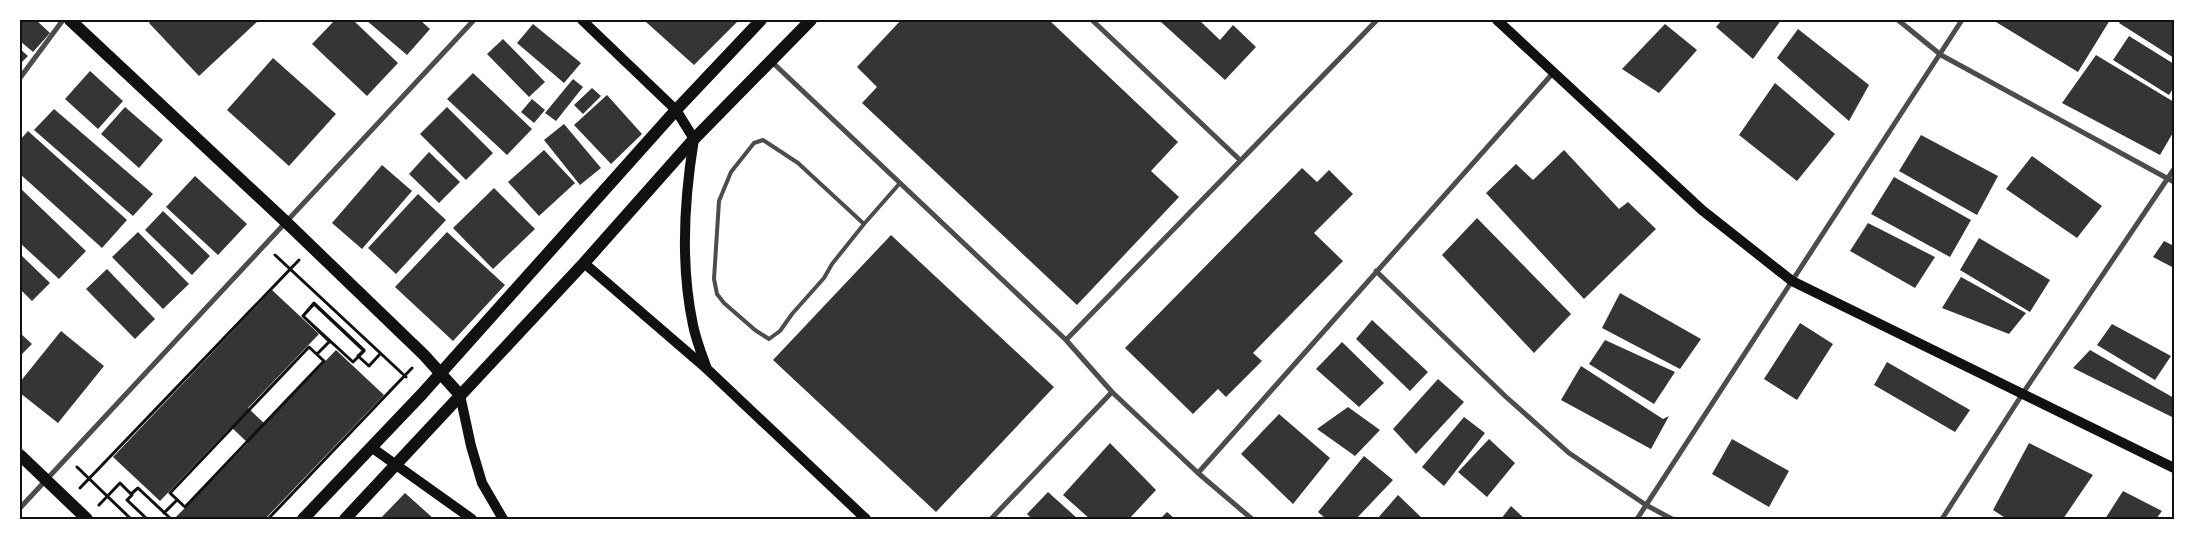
<svg xmlns="http://www.w3.org/2000/svg" width="2194" height="539" font-family="Manrope,sans-serif">
<style>
.building{fill:#353535}
.lines{fill:none;stroke-linecap:round;stroke-linejoin:round}
.path{stroke:#111;stroke-width:3}
.service{stroke:#4c4c4c;stroke-width:4}
.minor{stroke:#4c4c4c;stroke-width:5}
.secondary{stroke:#111;stroke-width:10}
.primary{stroke:#111;stroke-width:12}
.neatline{fill:none;stroke:#111;stroke-width:2}
</style>
<rect width="100%" height="100%" fill="#fff"/>
<path class="building" d="M 22,20 L 36,20 L 50,33 L 33,52 L 20,41 L 20,22 Z
M 152,20 L 259,20 L 199,76 L 149,23 Z
M 335,20 L 353,20 L 398,63 L 367,96 L 312,44 Z
M 366,20 L 420,20 L 430,29 L 407,55 Z
M 647,20 L 739,20 L 694,65 L 646,22 Z
M 901,20 L 1049,20 L 1178,142 L 1151,171 L 1179,197 L 1077,305 L 862,103 L 877,87 L 857,67 Z
M 1162,20 L 1199,20 L 1220,40 L 1233,25 L 1256,47 L 1225,80 L 1161,22 Z
M 1722,20 L 1781,20 L 1753,59 L 1716,27 Z
M 1998,20 L 2110,20 L 2078,72 L 1996,22 Z
M 2121,20 L 2174,20 L 2174,58 L 2119,23 Z
M 533,24 L 581,63 L 564,83 L 517,43 Z
M 1665,24 L 1697,50 L 1659,93 L 1622,69 Z
M 1798,29 L 1869,85 L 1849,121 L 1777,58 Z
M 2129,36 L 2174,64 L 2174,87 L 2169,95 L 2113,60 Z
M 503,39 L 545,82 L 529,97 L 487,54 Z
M 20,49 L 28,56 L 20,64 Z
M 2096,55 L 2174,102 L 2174,131 L 2160,155 L 2062,103 Z
M 273,58 L 336,114 L 289,166 L 227,110 Z
M 90,71 L 123,101 L 98,129 L 65,99 Z
M 473,73 L 532,129 L 507,155 L 447,99 Z
M 573,79 L 583,87 L 556,121 L 545,113 Z
M 1775,83 L 1835,134 L 1797,181 L 1739,135 Z
M 592,88 L 601,96 L 583,114 L 574,105 Z
M 607,95 L 642,134 L 611,164 L 574,125 Z
M 532,99 L 545,110 L 534,123 L 521,112 Z
M 125,107 L 163,140 L 139,168 L 101,134 Z
M 447,107 L 493,153 L 466,180 L 420,134 Z
M 54,109 L 153,194 L 133,216 L 34,130 Z
M 564,124 L 601,168 L 580,185 L 544,140 Z
M 28,131 L 127,220 L 102,248 L 20,174 L 20,140 Z
M 1921,135 L 1998,176 L 1977,215 L 1899,171 Z
M 544,150 L 575,183 L 539,216 L 508,182 Z
M 1564,150 L 1619,209 L 1628,202 L 1656,229 L 1584,299 L 1486,193 L 1516,164 L 1533,180 Z
M 429,152 L 460,182 L 439,203 L 409,174 Z
M 2032,156 L 2102,206 L 2077,238 L 2006,189 Z
M 382,165 L 412,191 L 362,249 L 332,223 Z
M 1302,168 L 1317,182 L 1329,170 L 1353,194 L 1314,233 L 1343,261 L 1253,353 L 1262,361 L 1226,397 L 1218,389 L 1193,414 L 1125,348 Z
M 195,176 L 247,224 L 218,255 L 166,207 Z
M 1894,177 L 1971,220 L 1950,257 L 1871,214 Z
M 20,188 L 86,251 L 59,279 L 20,243 Z
M 494,188 L 535,229 L 493,269 L 453,228 Z
M 418,194 L 446,220 L 396,274 L 368,248 Z
M 163,211 L 210,256 L 192,275 L 145,230 Z
M 1477,218 L 1571,314 L 1534,353 L 1442,255 Z
M 1868,223 L 1935,257 L 1915,288 L 1850,251 Z
M 138,232 L 189,284 L 163,309 L 112,257 Z
M 447,232 L 505,285 L 453,341 L 395,287 Z
M 891,235 L 1054,387 L 936,512 L 773,360 Z
M 1979,238 L 2050,280 L 2030,312 L 1960,270 Z
M 2164,241 L 2174,246 L 2174,268 L 2153,257 Z
M 20,254 L 50,283 L 32,301 L 20,289 Z
M 107,269 L 155,319 L 135,339 L 86,289 Z
M 1961,277 L 2026,313 L 2009,334 L 1942,308 Z
M 272,290 L 319,334 L 248,408 L 265,424 L 336,350 L 384,395 L 265,519 L 178,519 L 176,517 L 248,443 L 231,427 L 160,501 L 113,457 Z
M 1620,293 L 1701,339 L 1680,369 L 1602,328 Z
M 1372,320 L 1428,372 L 1410,391 L 1356,339 Z
M 1800,323 L 1833,344 L 1797,400 L 1764,379 Z
M 2112,324 L 2171,356 L 2155,380 L 2097,345 Z
M 61,331 L 104,366 L 58,423 L 20,393 L 20,382 Z
M 20,333 L 32,344 L 20,356 Z
M 1605,340 L 1675,372 L 1654,404 L 1589,364 Z
M 1342,342 L 1384,383 L 1359,407 L 1316,369 Z
M 2090,350 L 2174,398 L 2174,418 L 2073,368 Z
M 1887,362 L 1970,410 L 1955,432 L 1874,385 Z
M 1581,366 L 1663,419 L 1669,416 L 1651,449 L 1561,400 Z
M 1438,379 L 1464,402 L 1416,454 L 1393,429 Z
M 1348,407 L 1380,430 L 1355,456 L 1317,429 Z
M 1279,414 L 1330,458 L 1293,504 L 1241,454 Z
M 1464,417 L 1485,433 L 1444,486 L 1422,467 Z
M 1489,439 L 1515,463 L 1487,497 L 1458,472 Z
M 1732,439 L 1789,471 L 1769,507 L 1712,474 Z
M 1110,443 L 1156,490 L 1129,519 L 1090,519 L 1063,495 Z
M 2029,443 L 2093,475 L 2063,519 L 2007,519 L 1993,510 Z
M 1364,456 L 1393,480 L 1356,519 L 1326,519 L 1318,512 Z
M 2123,491 L 2162,511 L 2156,519 L 2105,519 Z
M 1048,492 L 1078,519 L 1032,519 L 1027,514 Z
M 405,493 L 434,519 L 380,519 Z
M 1398,495 L 1423,519 L 1377,519 Z
M 1511,506 L 1525,519 L 1501,519 Z
M 1167,512 L 1175,519 L 1160,519 Z"/>
<g class="lines">
<path class="path" d="M 275,255 L 406,377
M 330,342 L 303,316 L 314,304 L 364,351 L 353,362 L 303,316 L 314,303 L 364,350 L 358,356 L 369,366 L 380,354
M 309,347 L 324,361 L 185,507 L 170,493 Z
M 317,354 L 330,341
M 77,467 L 131,519
M 80,488 L 299,260
M 131,494 L 138,488 L 171,519
M 99,505 L 120,483 L 132,495 L 127,500 L 147,519
M 164,513 L 177,500
M 268,519 L 412,368"/>
<path class="service" d="M 864,224 L 798,163 L 763,140 L 754,143 L 731,172 L 719,201 L 714,279 L 717,294 L 724,303 L 755,330 L 769,339 L 780,331 L 792,314 L 824,278 L 832,264 L 864,224 L 900,183"/>
<path class="minor" d="M 1092,20 L 1240,160
M 1898,20 L 1941,55 L 2174,182
M 772,62 L 1066,340 L 1112,392 L 1198,473 L 1252,519
M 20,78 L 63,20
M 1376,271 L 1505,396 L 1569,453 L 1646,505 L 1672,519
M 1066,340 L 1377,20
M 1198,473 L 1553,73
M 20,508 L 474,20
M 991,519 L 1112,392
M 1637,519 L 1962,20
M 1942,519 L 2023,393 L 2174,169"/>
<path class="secondary" d="M 582,20 L 676,110 L 694,139 C 684,200 680,264 693,325 C 696,340 702,355 707,369
M 1497,20 L 1702,210 L 1792,281 L 2174,468
M 584,263 L 707,369 L 866,519
M 460,395 L 471,446 L 482,483 L 503,519
M 371,447 L 472,519"/>
<path class="primary" d="M 70,20 L 286,222 L 424,355 L 460,395
M 20,455 L 87,519
M 303,519 L 422,394 L 676,110 L 761,20
M 345,519 L 584,263 L 694,139 L 811,20"/>
</g>
<rect width="2194" height="539" fill="none" stroke="#ffffff" stroke-width="42"/>
<rect x="21" y="21" width="2152" height="497" class="neatline"/>
</svg>
